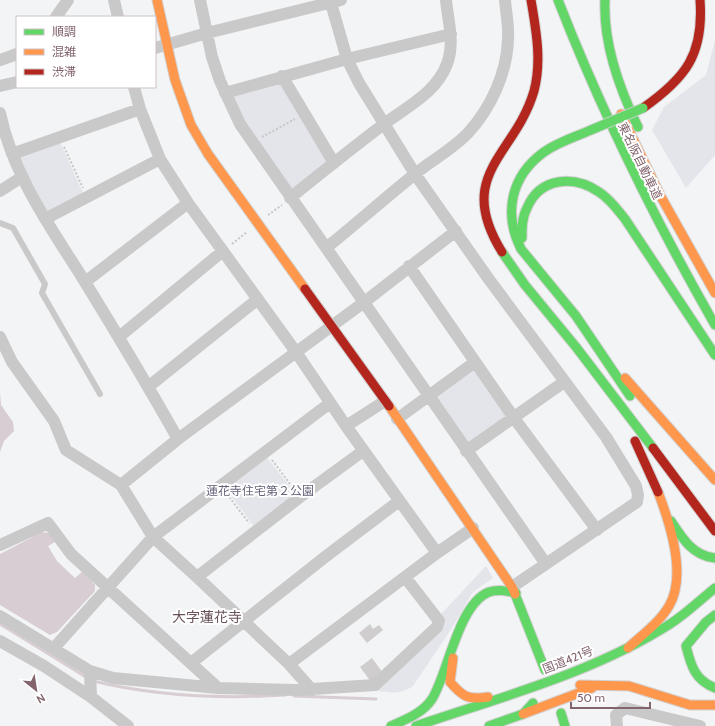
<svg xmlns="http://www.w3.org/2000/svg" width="715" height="726" font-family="Cabin,'Noto Sans JP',sans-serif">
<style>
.green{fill:#e4e5ea}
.water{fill:#d8cdd2}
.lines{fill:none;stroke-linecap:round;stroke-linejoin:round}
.stream{stroke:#d8cdd2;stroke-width:3}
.building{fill:#cfcdce}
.fast-casing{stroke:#d3d1d2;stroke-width:11}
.slow-casing{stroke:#d3d1d2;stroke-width:11}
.jam-casing{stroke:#d3d1d2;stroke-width:11}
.path{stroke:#c8c6c7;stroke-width:2;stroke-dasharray:2 2;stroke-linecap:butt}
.lane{stroke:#cac9ca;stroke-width:6}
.street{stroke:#cac9ca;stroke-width:12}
.fast{stroke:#63d668;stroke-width:9}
.slow{stroke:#ff974d;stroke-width:9}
.jam{stroke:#b3261e;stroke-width:9}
.fast-bridge-casing{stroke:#d2d1d2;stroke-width:11;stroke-linecap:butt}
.fast-bridge{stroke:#63d668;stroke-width:9}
.labels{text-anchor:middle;stroke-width:4;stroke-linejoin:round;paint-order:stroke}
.street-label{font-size:12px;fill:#83646d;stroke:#fff}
.park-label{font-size:12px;fill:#65637a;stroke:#fff}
.quarter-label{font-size:14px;fill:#685258;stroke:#fff}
</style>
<rect width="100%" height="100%" fill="#f3f4f5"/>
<path class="green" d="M 715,40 L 715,155 L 686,188 L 652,130 L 664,107 L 706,75 Z
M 280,82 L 328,162 L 291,192 L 258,144 L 231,95 Z
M 59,140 L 84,195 L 47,214 L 18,155 Z
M 474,365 L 509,415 L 467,445 L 432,396 Z
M 265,455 L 297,496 L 255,528 L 224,486 Z
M 486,566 L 493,578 L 473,592 L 450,631 L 413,686 C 400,695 389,693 374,690 L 446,623 L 441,614 Z"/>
<path class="water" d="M 0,392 L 1,405 L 13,422 L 14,431 L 4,441 L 0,452 Z
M 42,532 L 49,533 L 55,542 L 48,546 L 57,561 L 75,578 L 83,571 L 95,585 L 95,591 L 57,632 L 50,635 L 0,605 L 0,554 Z"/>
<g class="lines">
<path class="stream" d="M 0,624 L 86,677
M 93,681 C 155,696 222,699 286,695
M 294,696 L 376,699"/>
</g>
<path class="building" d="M 370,624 L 373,629 L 379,625 L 383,630 L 367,643 L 359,633 Z
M 372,658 L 383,673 L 371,682 L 360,667 Z"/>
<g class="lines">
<defs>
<path id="fast" d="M 558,0 C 602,113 655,220 715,325
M 605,0 C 603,44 619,88 638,127
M 591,130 C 575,137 558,142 544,152 C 511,176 503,213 521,249 L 576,316 L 630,396
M 522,238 C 522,228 522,217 527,208 C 540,177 574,175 599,192 C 610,199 617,209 625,219 L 715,355
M 502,252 L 525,285 L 576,347 L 653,448
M 671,521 C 682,538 693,556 715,558
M 515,594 L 545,670
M 715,615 L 706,622 L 686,646 C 691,666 695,680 715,688
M 561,713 L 565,726
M 391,726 C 405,720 423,713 432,699 C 448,674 458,604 489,592 C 498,589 507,591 516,593
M 416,726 C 501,697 593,673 670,624 C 686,614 700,600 715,588
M 489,726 L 523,714 L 533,703"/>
<path id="slow" d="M 157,0 L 175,80 L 191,125 L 208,154 L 305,289
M 621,114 L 660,195 L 715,293
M 625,378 L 715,480
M 389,406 L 512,587 L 515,594
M 628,648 C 642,635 659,623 669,606 C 687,576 670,523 658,492
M 453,658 L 450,682 C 463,697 468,700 488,697
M 580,685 L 629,686 L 690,705 L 715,705
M 523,714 L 592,688"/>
<path id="jam" d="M 643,108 C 686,78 704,54 700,0
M 502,252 C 454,174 515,156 534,91 C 542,61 536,30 531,0
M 305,289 L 389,406
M 635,441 L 658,492
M 653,448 L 715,531"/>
</defs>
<use href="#fast" class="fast-casing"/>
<use href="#slow" class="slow-casing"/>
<use href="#jam" class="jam-casing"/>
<path class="path" d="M 262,137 L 295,119
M 64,147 L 83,188
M 268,215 L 282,205
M 232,244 L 247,232
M 272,460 L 293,488
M 227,494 L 249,523"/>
<path class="lane" d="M 0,223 L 13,228 L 45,284 L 42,293 L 100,394"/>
<path class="street" d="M 114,0 L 118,17
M 200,0 L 212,57 L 220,81 L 240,124 L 546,564
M 331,3 L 347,59 L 359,83 L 415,174 L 488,278 L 606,437 L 636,486 L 638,495 L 637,502 L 512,587
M 56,17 L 68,0
M 155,48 L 207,33 L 341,0
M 0,60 L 17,54
M 282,76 L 334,163
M 0,86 L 17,82
M 134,87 L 140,109 L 160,159 L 188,203 L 296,352 L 346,426 L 437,553 L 289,664
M 225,93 L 347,59 L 451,34
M 0,113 C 13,176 52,229 85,282 C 117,334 148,386 178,439
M 12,154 L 140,109
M 0,191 L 22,177
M 290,198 C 321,173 352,148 384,124 C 408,106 436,93 447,64 C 455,43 448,21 446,0
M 45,219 L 160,159
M 326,248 C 356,224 385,198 415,174 C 432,160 453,149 468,133 C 491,108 507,73 508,39 C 509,26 506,13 505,0
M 409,266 L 514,418 L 597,530
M 85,282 L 188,203
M 0,337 L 12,362 L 54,421 L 66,450 L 121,485 L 153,537 L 197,577 L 289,664 L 312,690
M 119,337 L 223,251
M 148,387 L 258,299
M 397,419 L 475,362
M 346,426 L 385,401
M 466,451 L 564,382
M 121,485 L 178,439 L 363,303 L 456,231
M 0,545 L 48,523 L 71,554 L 218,688
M 437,553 L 473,528
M 197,577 L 300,497 L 363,451
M 0,616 L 90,671 L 113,678 L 218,688 L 296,690 L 375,685 L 437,627 L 439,621 L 405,577
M 0,641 L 44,666 L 91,697 L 128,726
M 54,648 L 153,537 L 330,403
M 191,663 L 325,557 L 399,501
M 90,671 L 91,697
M 617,726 L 616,715 L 625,708 L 700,726"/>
<use href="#fast" class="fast"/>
<use href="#slow" class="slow"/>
<use href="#jam" class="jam"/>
<defs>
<path id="fast-bridge" d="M 591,130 L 643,108"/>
</defs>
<use href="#fast-bridge" class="fast-bridge-casing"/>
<use href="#fast-bridge" class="fast-bridge"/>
</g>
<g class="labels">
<g class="street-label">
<text transform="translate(640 161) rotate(64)" y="4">東名阪自動車道</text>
<text transform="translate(568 660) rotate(-22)" y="4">国道421号</text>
</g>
<g class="park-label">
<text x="260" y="495">蓮花寺住宅第２公園</text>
</g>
<g class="quarter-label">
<text x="207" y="622">大字蓮花寺</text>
</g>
</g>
<rect x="16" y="16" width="140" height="72" fill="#ffffff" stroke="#cdc1c5"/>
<rect x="24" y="29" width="20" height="6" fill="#63d668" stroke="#cdc1c5"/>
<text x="52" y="36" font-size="12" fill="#83646d">順調</text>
<rect x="24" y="49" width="20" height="6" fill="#ff974d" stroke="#cdc1c5"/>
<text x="52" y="56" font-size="12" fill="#83646d">混雑</text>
<rect x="24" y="69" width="20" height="6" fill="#b3261e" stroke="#cdc1c5"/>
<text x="52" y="76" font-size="12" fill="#83646d">渋滞</text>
<g transform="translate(36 690) rotate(150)" stroke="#ffffff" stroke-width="3" paint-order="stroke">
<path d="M0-3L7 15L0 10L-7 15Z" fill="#83646d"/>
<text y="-6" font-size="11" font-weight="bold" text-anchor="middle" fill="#83646d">N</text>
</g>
<path d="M571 702v6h79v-6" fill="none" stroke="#83646d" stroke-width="2"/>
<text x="577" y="702" font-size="12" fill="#83646d" stroke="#ffffff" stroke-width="3" paint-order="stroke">50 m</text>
</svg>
